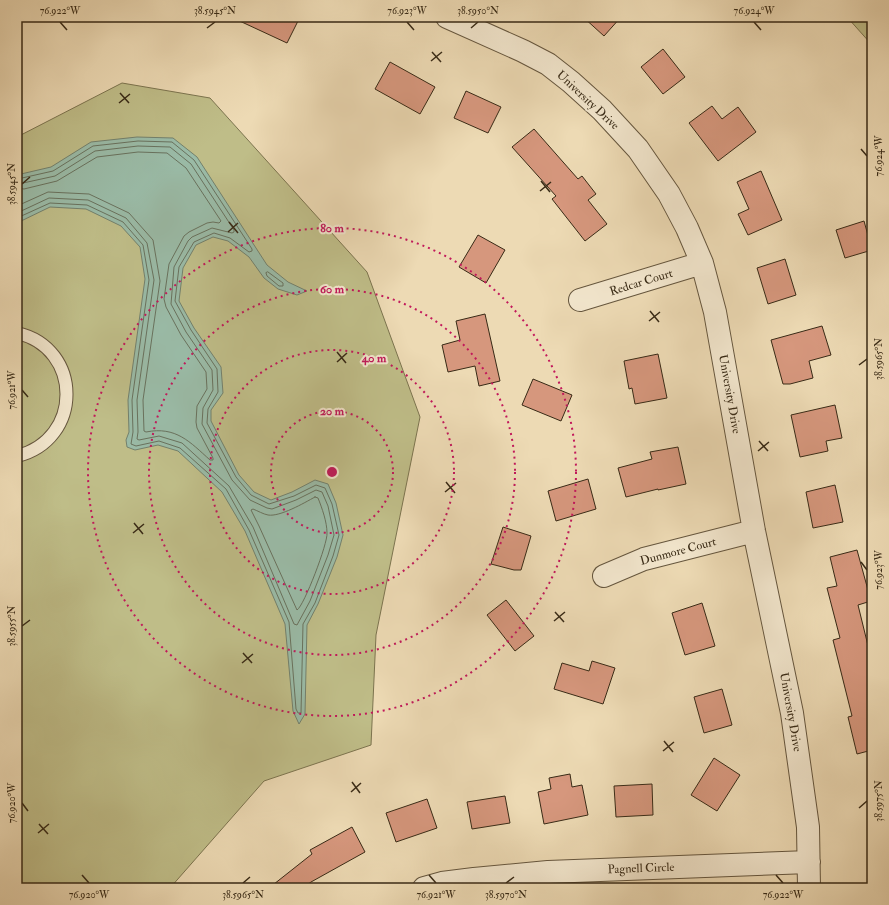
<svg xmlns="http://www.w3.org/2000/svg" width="889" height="905" font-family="'IM FELL Double Pica',serif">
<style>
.green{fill:#bfbd88;stroke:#7c744f}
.water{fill:#9abba7;stroke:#73816d}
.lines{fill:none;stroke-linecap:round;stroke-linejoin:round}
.shore{stroke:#69725e;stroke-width:1}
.building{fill:#d6977d;stroke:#382a16}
.service-casing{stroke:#65563e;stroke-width:14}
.minor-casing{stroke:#65563e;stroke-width:24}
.service{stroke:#f3e7ce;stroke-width:12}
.minor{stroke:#f3e7ce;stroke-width:22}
.ticks{fill:none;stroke:#382a16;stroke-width:1.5}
.ring{fill:none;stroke:#c2185b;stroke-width:2;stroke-dasharray:2 4}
.labels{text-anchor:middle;stroke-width:4;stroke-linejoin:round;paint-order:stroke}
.street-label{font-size:12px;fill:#382a16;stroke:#f3e7ce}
.centre{fill:#c2185b;stroke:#f3e7ce;stroke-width:2}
.ring-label{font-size:12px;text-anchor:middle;font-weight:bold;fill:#c2185b;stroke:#f3e7ce;stroke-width:4;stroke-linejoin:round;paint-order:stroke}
.neatline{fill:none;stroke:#382a16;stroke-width:1.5}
.ticks-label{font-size:10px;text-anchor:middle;fill:#382a16}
</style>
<rect width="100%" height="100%" fill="#eddab4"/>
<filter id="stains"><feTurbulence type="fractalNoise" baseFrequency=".005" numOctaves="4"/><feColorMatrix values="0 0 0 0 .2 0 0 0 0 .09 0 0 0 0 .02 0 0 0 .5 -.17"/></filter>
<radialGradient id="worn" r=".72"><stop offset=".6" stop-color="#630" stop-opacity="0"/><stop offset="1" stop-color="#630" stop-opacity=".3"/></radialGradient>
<path class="green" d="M 847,17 L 872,17 L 872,45 Z
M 122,83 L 210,98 L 367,272 L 420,417 L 376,635 L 371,745 L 264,781 L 170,888 L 17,888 L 17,137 Z"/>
<path class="water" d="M 137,137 L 173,138 L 197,157 L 267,265 L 288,282 L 307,291 L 297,295 L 278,289 L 264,278 L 249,257 L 228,241 L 213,237 L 196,245 L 183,268 L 179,301 L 194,328 L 221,367 L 223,393 L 211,410 L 211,421 L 239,475 L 254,492 L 271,500 L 292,492 L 315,480 L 328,484 L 336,503 L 343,535 L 337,557 L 318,604 L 307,625 L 305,714 L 299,724 L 293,711 L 285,624 L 245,531 L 222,492 L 178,451 L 158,445 L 135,450 L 127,447 L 126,440 L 129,432 L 128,400 L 145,279 L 140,247 L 121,226 L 86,209 L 50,207 L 17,223 L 17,173 L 21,174 L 51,167 L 91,142 Z"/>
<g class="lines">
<path class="shore" d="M 17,177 L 22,178 L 53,171 L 93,146 L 138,141 L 172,142 L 194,160 L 252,249 L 252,251 L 249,252 L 230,238 L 214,233 L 194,242 L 179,267 L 175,301 L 191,330 L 217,369 L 218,392 L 208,409 L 207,423 L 236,477 L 251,495 L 269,504 L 294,496 L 316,485 L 325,488 L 332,504 L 339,535 L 333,556 L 315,603 L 303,624 L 301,713 L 298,713 L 296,709 L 289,622 L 249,530 L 226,489 L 180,448 L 159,441 L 136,446 L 131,444 L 133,432 L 132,400 L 149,280 L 143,245 L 123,222 L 87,205 L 50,203 L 17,218
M 17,182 L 23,183 L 55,176 L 95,151 L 138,146 L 170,147 L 191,164 L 234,230 L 234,232 L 232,233 L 212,228 L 192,237 L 188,241 L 174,267 L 171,304 L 186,332 L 212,370 L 213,390 L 203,408 L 202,424 L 232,480 L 250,500 L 267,508 L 272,509 L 296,500 L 316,490 L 322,492 L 328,506 L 334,535 L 328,555 L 310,601 L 297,625 L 294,624 L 253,527 L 229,486 L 182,443 L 159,436 L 139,440 L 137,439 L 138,432 L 137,400 L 154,280 L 147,243 L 126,218 L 88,200 L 49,198 L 17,213
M 17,188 L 24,189 L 57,181 L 97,157 L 138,152 L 167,153 L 186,168 L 221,221 L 219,223 L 213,222 L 207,223 L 189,232 L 184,236 L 169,264 L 164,299 L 166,307 L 181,335 L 206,372 L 207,389 L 197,406 L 196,422 L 197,428 L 213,458 L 213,460 L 210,460 C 190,442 176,426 146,432 L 144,431 L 143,400 L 160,281 L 153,240 L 129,213 L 89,194 L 48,192 L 17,206
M 268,272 L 283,283 L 283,286 L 279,286 L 267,276 L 266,273 Z
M 315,497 L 318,498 C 322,508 327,522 327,533 C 328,543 304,606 297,610 L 259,526 L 251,510 L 253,509 C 258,511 263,514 268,515 C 280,517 304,503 315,497 Z"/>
</g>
<path class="building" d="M 231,17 L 300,17 L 287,43 Z
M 583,17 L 621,17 L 604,36 Z
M 663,49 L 685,77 L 663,94 L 641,67 Z
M 390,62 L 435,87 L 420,114 L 375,89 Z
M 466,91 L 501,107 L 488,133 L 454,118 Z
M 712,106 L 722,119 L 738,107 L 756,132 L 718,161 L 689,123 Z
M 534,129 L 578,179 L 582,176 L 596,194 L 588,200 L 607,224 L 585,241 L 552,199 L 556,196 L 512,147 Z
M 761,171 L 782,220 L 748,235 L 738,214 L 749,209 L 737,182 Z
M 864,221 L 872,250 L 845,258 L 836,230 Z
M 478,235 L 505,250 L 486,283 L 459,267 Z
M 785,259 L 796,295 L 768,304 L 757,268 Z
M 485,314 L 500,381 L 479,386 L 475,366 L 448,372 L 442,345 L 460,340 L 456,321 Z
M 822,326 L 831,355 L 809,361 L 813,378 L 790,384 L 783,384 L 771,340 Z
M 658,354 L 667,398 L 635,404 L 632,388 L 629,389 L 624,361 Z
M 533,379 L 572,395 L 561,421 L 522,405 Z
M 835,405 L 842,438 L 826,441 L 828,451 L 800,457 L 791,415 Z
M 678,447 L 686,484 L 658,490 L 658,489 L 626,497 L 618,468 L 652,459 L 650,452 Z
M 588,479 L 596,509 L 556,521 L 548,491 Z
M 835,485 L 843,522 L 813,528 L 806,492 Z
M 503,527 L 531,536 L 521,570 L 514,570 L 491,564 Z
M 857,550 L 871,601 L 858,605 L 872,662 L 872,750 L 857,754 L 848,717 L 852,716 L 833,640 L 840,638 L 827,588 L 837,586 L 830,557 Z
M 506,600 L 534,636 L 515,651 L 487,615 Z
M 702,603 L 715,646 L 685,655 L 672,613 Z
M 592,661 L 615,668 L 603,704 L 554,689 L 562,663 L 589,671 Z
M 722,689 L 732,725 L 704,733 L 694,697 Z
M 714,758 L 740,775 L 717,811 L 691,795 Z
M 570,774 L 572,787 L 582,785 L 588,815 L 544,824 L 538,792 L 551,789 L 549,778 Z
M 652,784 L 653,815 L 616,817 L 614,786 Z
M 505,796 L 510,823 L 472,829 L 467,802 Z
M 427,799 L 437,828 L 396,842 L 386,813 Z
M 352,827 L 365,852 L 311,882 L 303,888 L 269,888 L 312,854 L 310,850 Z"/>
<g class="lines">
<defs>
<path id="service" d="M 17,333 C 83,348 83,440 17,456"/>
<path id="minor" d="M 447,17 L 523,51 L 548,64 L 571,82 L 602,110 L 638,149 L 669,194 L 687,228 L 702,263 L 715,312 L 754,531 L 792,713 L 808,827 L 809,888
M 580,300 L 702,263
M 604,576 L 644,559 L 754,531
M 474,879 L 548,872 L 809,862
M 424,888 L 442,883 L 474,879 L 475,888"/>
</defs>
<use href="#service" class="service-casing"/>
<use href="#minor" class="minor-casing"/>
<use href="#service" class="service"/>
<use href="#minor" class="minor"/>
</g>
<path class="ticks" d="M 60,22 L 67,30M 407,22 L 414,30M 754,22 L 761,30M 207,28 L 215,22M 471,28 L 478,22M 432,52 L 441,62M 431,61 L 442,52M 120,93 L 129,103M 119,103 L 130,94M 861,149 L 867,156M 541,181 L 550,192M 22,184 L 30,177M 540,191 L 551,182M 229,222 L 238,233M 228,232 L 238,223M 650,311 L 659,322M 649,321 L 660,312M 337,352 L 346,363M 337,362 L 347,353M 859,365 L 867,359M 22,390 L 28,397M 759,441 L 768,451M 758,451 L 769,442M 446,482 L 455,493M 445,492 L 456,483M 134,523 L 143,534M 133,533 L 144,524M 861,562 L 867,570M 555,612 L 564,622M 554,621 L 565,612M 22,626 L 30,620M 243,653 L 252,663M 242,663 L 253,654M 664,741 L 673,752M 663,751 L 674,742M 352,782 L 360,793M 351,792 L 361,783M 22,803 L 28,811M 859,808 L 867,801M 39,824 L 48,834M 38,833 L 49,824M 82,875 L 89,883M 429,875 L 436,883M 776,875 L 783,883M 243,883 L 250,877M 506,883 L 514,877"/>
<g class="ring">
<circle cx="332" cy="472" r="61"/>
<circle cx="332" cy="472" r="122"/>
<circle cx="332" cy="472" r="183"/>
<circle cx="332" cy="472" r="244"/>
</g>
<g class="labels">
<g class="street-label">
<text transform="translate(588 100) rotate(43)" y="4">University Drive</text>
<text transform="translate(641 282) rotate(-17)" y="4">Redcar Court</text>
<text transform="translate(730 394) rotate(80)" y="4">University Drive</text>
<text transform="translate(678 551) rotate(-15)" y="4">Dunmore Court</text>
<text transform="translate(791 712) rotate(80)" y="4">University Drive</text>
<text transform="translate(641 868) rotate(-2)" y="4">Pagnell Circle</text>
</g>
</g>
<circle cx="332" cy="472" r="6" class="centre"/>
<g class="ring-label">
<text x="332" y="232">80 m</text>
<text x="332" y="293">60 m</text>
<text x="374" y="362">40 m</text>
<text x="332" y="415">20 m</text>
</g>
<rect width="889" height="905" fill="none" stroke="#eddab4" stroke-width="44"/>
<rect x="22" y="22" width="845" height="861" class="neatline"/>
<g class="ticks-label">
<text x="60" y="14">76.922°W</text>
<text x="215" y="14">38.5945°N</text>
<text x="407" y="14">76.923°W</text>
<text x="478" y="14">38.5950°N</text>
<text x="754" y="14">76.924°W</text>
<text transform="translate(878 156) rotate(-90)" y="4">76.924°W</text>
<text transform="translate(11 184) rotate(-90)" y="4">38.5945°N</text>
<text transform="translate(878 359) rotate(-90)" y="4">38.5965°N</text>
<text transform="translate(11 390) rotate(-90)" y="4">76.921°W</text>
<text transform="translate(878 570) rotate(-90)" y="4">76.923°W</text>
<text transform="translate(11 626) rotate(-90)" y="4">38.5955°N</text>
<text transform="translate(878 801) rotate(-90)" y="4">38.5975°N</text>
<text transform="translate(11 803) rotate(-90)" y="4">76.920°W</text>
<text x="89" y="898">76.920°W</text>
<text x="243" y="898">38.5965°N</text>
<text x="436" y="898">76.921°W</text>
<text x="506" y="898">38.5970°N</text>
<text x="783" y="898">76.922°W</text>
</g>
<rect width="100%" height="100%" filter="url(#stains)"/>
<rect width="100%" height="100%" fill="url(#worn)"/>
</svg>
